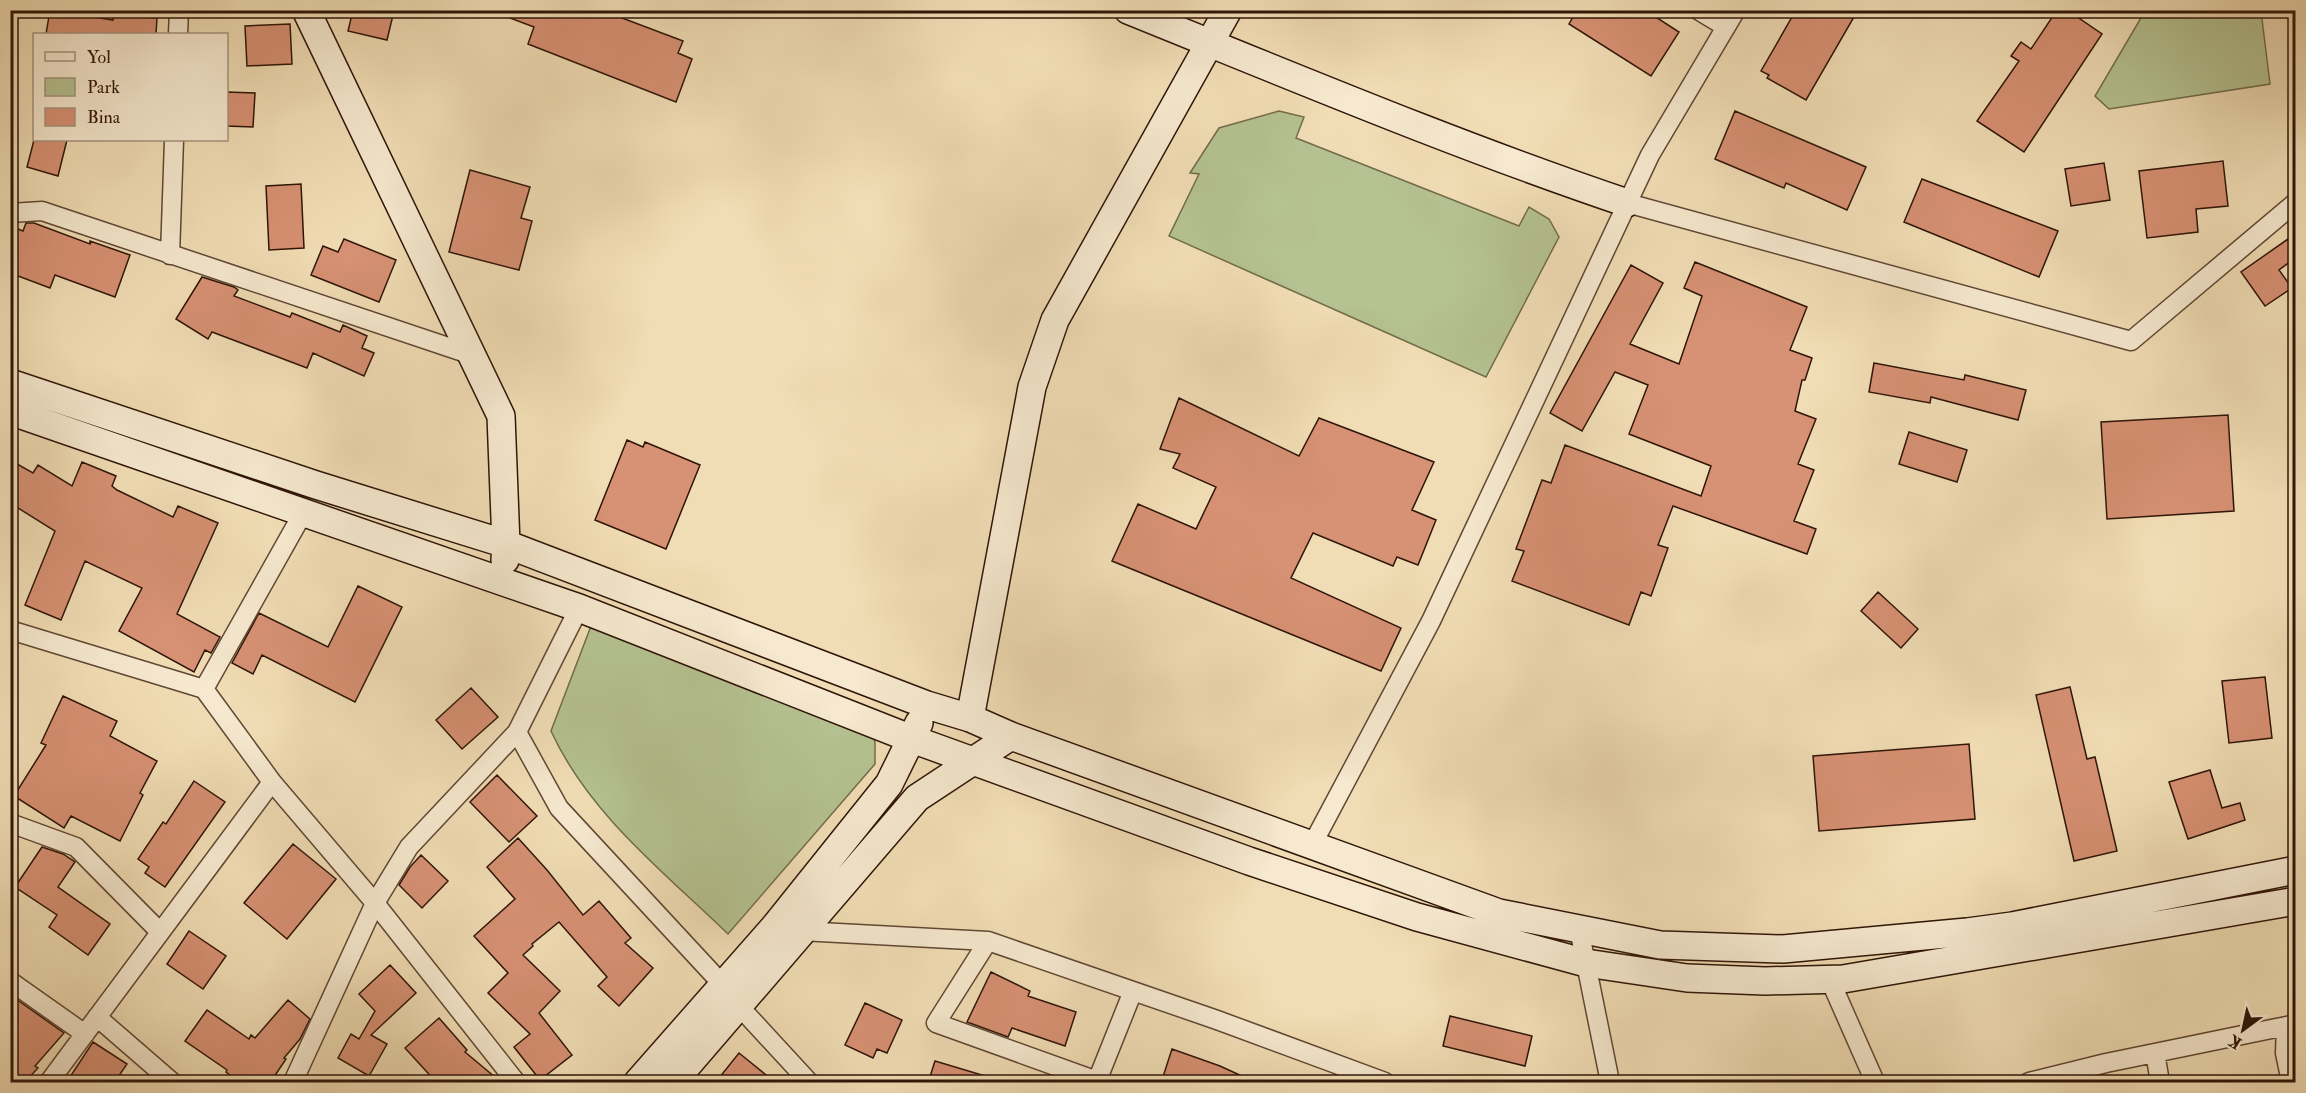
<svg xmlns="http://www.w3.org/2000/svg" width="2306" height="1093" font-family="'IM FELL Double Pica',serif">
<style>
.green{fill:#b5c291;stroke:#726c4c;stroke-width:1.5}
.building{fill:#d79174;stroke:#2f1508;stroke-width:1.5}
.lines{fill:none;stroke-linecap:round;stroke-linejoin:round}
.street-casing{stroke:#604733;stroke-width:21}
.secondary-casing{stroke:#2f1508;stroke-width:30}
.street{stroke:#f6e9cf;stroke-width:18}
.secondary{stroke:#f6e9cf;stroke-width:27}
</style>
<rect width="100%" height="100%" fill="#f1ddb5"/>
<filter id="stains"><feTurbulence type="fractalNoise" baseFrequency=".00333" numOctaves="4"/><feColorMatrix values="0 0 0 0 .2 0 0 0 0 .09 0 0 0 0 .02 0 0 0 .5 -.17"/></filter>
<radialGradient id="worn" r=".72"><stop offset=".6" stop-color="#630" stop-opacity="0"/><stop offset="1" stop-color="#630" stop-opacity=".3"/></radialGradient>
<path class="green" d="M 2145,11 L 2261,11 L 2270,84 L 2109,109 L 2095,96 Z
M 1279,111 L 1304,117 L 1296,138 L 1519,226 L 1529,207 L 1549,219 L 1559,237 L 1486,377 L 1169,236 L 1199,174 L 1190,173 L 1219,128 Z
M 591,626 L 872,730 L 875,742 L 875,764 L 728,934 C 664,872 589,814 551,731 Z"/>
<path class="building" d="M 50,10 L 113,20 L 113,15 L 157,18 L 156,34 L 46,34 Z
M 353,10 L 374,10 L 393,15 L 387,40 L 348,31 Z
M 495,10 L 601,10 L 683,41 L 678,53 L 692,59 L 676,102 L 528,44 L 534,27 L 494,12 Z
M 1577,10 L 1645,10 L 1679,32 L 1651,76 L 1569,24 Z
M 1796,10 L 1858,10 L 1806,100 L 1767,78 L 1769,75 L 1761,71 Z
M 2057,10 L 2067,10 L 2102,34 L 2024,152 L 1977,121 L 2019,61 L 2011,56 L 2021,42 L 2031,49 Z
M 290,24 L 292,64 L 247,66 L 245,26 Z
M 226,92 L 255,93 L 253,127 L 226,126 Z
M 1735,111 L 1866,167 L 1847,210 L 1786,183 L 1784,188 L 1715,159 Z
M 34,140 L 67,140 L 58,176 L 27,167 Z
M 2223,161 L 2228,206 L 2196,209 L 2198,232 L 2147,238 L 2139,171 Z
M 2104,163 L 2110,200 L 2071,206 L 2065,169 Z
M 470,170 L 530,187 L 521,218 L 532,221 L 519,270 L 449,252 Z
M 1922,179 L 2058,231 L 2039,277 L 1904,222 Z
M 301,184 L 304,248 L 269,250 L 266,186 Z
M 26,223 L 34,223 L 90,244 L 90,241 L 130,255 L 115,297 L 55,275 L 50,288 L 10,273 L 10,249 L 18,229 L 23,231 Z
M 344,239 L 396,260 L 379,302 L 311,275 L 323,246 L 338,252 Z
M 2288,239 L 2295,250 L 2295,258 L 2279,270 L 2292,288 L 2265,306 L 2241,272 Z
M 1695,262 L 1807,307 L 1790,350 L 1812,358 L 1805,380 L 1802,380 L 1795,411 L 1816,419 L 1798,464 L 1814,470 L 1794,521 L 1816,529 L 1807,554 L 1673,506 L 1658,545 L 1668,548 L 1651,596 L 1641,592 L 1629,625 L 1512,581 L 1524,551 L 1516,549 L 1542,480 L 1551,483 L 1565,445 L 1701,496 L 1711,466 L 1629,434 L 1648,385 L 1615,372 L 1582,431 L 1550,413 L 1631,265 L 1663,283 L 1630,344 L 1679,364 L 1702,296 L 1684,288 Z
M 202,277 L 234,287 L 238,290 L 234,296 L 290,317 L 292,313 L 340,332 L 343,325 L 367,336 L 362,348 L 374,353 L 364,376 L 313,353 L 307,368 L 212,332 L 208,339 L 176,319 Z
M 1874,363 L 1964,380 L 1965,375 L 2026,390 L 2018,420 L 1931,397 L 1930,403 L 1869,392 Z
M 1179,398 L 1299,456 L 1319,418 L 1434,462 L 1412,510 L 1436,520 L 1418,565 L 1397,557 L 1393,566 L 1313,533 L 1291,578 L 1401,628 L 1381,671 L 1112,561 L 1138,504 L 1196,529 L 1216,487 L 1173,468 L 1180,454 L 1160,449 Z
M 2228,415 L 2234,511 L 2107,519 L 2101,422 Z
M 1909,432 L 1967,450 L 1957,482 L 1899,464 Z
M 627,440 L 643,447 L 645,442 L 700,465 L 666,549 L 595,520 Z
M 10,460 L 33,473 L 38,465 L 72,486 L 82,462 L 116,476 L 112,486 L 117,490 L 173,517 L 178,506 L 218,523 L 177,614 L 220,637 L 211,653 L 205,650 L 194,672 L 119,631 L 142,588 L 85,561 L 61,620 L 25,605 L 55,531 L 10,503 Z
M 358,586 L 402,607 L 355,702 L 262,655 L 253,674 L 232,663 L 259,613 L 328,647 Z
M 1878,592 L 1918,629 L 1901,648 L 1861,611 Z
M 2265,677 L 2272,738 L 2229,743 L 2222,681 Z
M 2070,687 L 2087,759 L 2095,757 L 2117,851 L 2074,861 L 2036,695 Z
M 471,688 L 498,717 L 462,749 L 436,720 Z
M 63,696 L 117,721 L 110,736 L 157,761 L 140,793 L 143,795 L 120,841 L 71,816 L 64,828 L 14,796 L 46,745 L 41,743 Z
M 1969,744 L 1975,819 L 1819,831 L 1813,756 Z
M 2210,770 L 2222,808 L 2240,803 L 2245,820 L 2188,839 L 2169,782 Z
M 497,775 L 537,816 L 509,842 L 470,802 Z
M 194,781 L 225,802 L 165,887 L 145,873 L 149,867 L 138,859 L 163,822 L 166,824 Z
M 518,838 L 547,870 L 583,915 L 599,901 L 631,938 L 625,943 L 653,968 L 619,1006 L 598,986 L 607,977 L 559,922 L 532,944 L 533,946 L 523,955 L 560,991 L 539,1013 L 572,1055 L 540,1080 L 514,1047 L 530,1034 L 488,993 L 508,973 L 474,936 L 515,899 L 487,867 Z
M 293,844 L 336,879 L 287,939 L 244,903 Z
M 42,847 L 63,854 L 75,862 L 58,887 L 110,924 L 88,955 L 49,927 L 57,915 L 15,887 Z
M 421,855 L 448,881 L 422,908 L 399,885 L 410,867 Z
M 189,931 L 226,956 L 203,989 L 167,964 Z
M 390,965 L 416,993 L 371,1035 L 387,1044 L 369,1076 L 338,1058 L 351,1034 L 359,1039 L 375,1011 L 359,994 Z
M 991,972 L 1030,991 L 1028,996 L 1076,1012 L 1065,1046 L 1012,1028 L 1008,1037 L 967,1022 Z
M 16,999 L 64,1033 L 35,1066 L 38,1068 L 24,1083 L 10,1083 L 10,1006 Z
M 288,1000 L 310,1019 L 300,1039 L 284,1058 L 286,1059 L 270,1083 L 241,1083 L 226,1072 L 227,1070 L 185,1041 L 207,1010 L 249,1039 L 251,1035 L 255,1038 Z
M 865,1003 L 902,1020 L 887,1053 L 877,1049 L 873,1058 L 845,1045 Z
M 1450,1016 L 1532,1036 L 1525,1066 L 1443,1046 Z
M 439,1018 L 467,1050 L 465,1052 L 502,1083 L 437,1083 L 405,1048 Z
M 93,1042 L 127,1064 L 114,1083 L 66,1083 Z
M 1172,1049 L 1220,1066 L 1257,1083 L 1161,1083 Z
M 739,1053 L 776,1083 L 715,1083 Z
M 935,1061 L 992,1078 L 991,1083 L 928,1083 Z"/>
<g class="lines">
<defs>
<path id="street" d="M 1698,10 L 1726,27
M 178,34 L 179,10
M 1627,203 L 2131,341 L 2296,202
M 10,213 L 42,211 L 472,355
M 170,255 L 174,140
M 10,630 L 204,689 L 272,782 L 375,903 L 516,1082
M 204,689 L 303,513
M 517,732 L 559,808 L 723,985
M 10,823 L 76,847 L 160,932
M 1312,845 L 1431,621 L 1650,155 L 1736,10
M 1579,929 L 1610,1082
M 801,931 L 988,941 L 1217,1020 L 1385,1082
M 988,941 L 936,1023 L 1097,1081 L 1133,991
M 1830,980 L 1875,1082
M 10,981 L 85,1034
M 738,1005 L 809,1082
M 97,1017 L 172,1082
M 2286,1026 L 2285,1053 L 2291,1082
M 2155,1053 L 2160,1082
M 49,1082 L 272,782
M 293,1082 L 375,903 L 409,847 L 517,732 L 579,608
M 2029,1082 L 2106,1063 L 2296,1024"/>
<path id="secondary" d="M 306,10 L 501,416 L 506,544 L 505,560
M 1128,10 C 1294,77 1458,146 1627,203
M 10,383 L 316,485 L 506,544 L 927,705 L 970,718 L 1011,736 L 1499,913 L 1660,945 L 1783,949 L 1967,932 L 2012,926 L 2296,870
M 10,411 L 579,608 L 912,739 L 1249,861 L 1417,917 L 1586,963 L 1687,978 L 1765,981 L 1843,979 L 2296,901
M 970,718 L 1032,387 L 1055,320 L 1228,10
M 638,1082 L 776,925 L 889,784 L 919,723
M 673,1082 L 917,798 L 1011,736"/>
</defs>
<use href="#street" class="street-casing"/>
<use href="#secondary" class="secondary-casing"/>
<use href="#street" class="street"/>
<use href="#secondary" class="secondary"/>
</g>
<rect width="2306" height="1093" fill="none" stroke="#f1ddb5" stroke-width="36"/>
<rect x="12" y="12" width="2282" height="1069" fill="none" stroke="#2f1508" stroke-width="3"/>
<rect x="18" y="18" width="2270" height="1057" fill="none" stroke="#2f1508" stroke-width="1.5"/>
<rect x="33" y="33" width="195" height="108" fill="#f6e9cf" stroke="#a6947f" stroke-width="1.5"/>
<rect x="45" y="52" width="30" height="9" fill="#f6e9cf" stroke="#a6947f" stroke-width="1.5"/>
<text x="87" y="63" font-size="18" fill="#2f1508">Yol</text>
<rect x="45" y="78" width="30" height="18" fill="#b5c291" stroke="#a6947f" stroke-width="1.5"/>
<text x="87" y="93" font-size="18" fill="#2f1508">Park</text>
<rect x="45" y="108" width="30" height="18" fill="#d79174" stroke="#a6947f" stroke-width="1.5"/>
<text x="87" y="123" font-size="18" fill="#2f1508">Bina</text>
<g transform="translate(2243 1030) rotate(213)" stroke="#f6e9cf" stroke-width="4.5" paint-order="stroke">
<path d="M0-4.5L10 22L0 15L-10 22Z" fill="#2f1508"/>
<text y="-9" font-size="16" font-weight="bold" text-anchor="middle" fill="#2f1508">K</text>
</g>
<rect width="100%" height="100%" filter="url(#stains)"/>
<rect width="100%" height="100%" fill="url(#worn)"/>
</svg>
